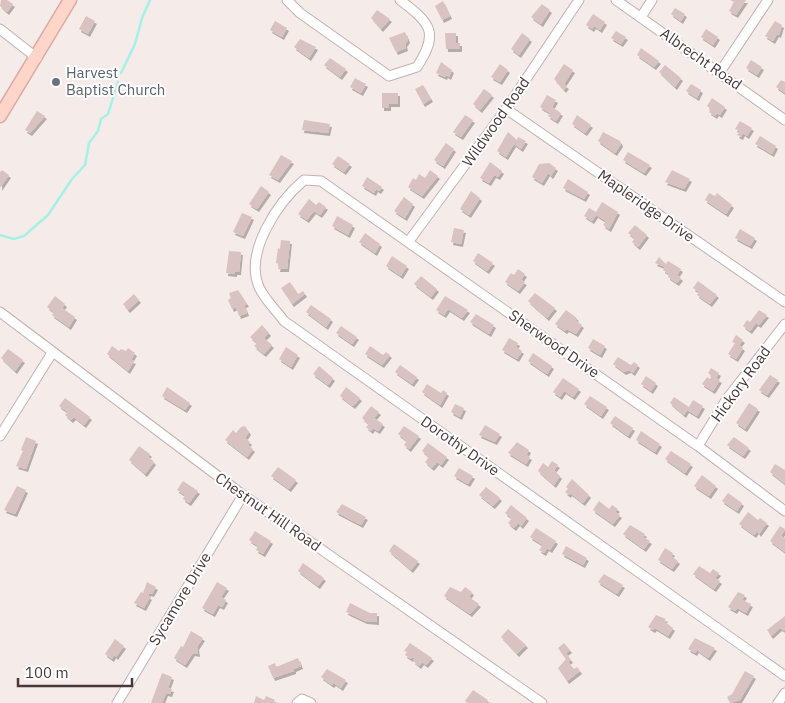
<svg xmlns="http://www.w3.org/2000/svg" width="785" height="703" font-family="'IBM Plex Sans',sans-serif">
<style>
.lines{fill:none;stroke-linecap:round;stroke-linejoin:round}
.stream{stroke:#a6f1e5;stroke-width:2.5}
.building{fill:#d9c3c2;filter:url(#shadow)}
.minor-casing{stroke:#c3b1af;stroke-width:11}
.secondary-casing{stroke:#deaa9f;stroke-width:15}
.minor{stroke:#fff;stroke-width:9}
.secondary{stroke:#ffd4c9;stroke-width:12}
.worship-dot{fill:#6b7280;stroke:#fff;stroke-width:2}
.labels{text-anchor:middle;stroke-width:4;stroke-linejoin:round;paint-order:stroke}
.street-label{font-size:15px;fill:#493837;stroke:#fff}
.worship-label{font-size:15px;fill:#5b616d;stroke:#fff;text-anchor:start}
</style>
<defs>
<filter id="shadow"><feDropShadow dx="2" dy="3" stdDeviation="0" flood-color="#0004"/></filter>
</defs>
<rect width="100%" height="100%" fill="#f5ebe9"/>
<g class="lines">
<path class="stream" d="M 121,73 L 135,44 L 142,18 L 150,0
M 0,235 L 14,239 L 24,236 L 48,215 L 72,179 L 85,165 L 89,143 L 98,131 L 101,119 L 108,114 L 118,82"/>
</g>
<path class="building" d="M 1,0 L 7,0 L 13,4 L 7,12 L 0,6 Z
M 730,0 L 746,0 L 736,15 L 729,11 L 734,2 Z
M 443,1 L 450,16 L 442,20 L 435,6 Z
M 542,4 L 550,10 L 541,24 L 531,17 Z
M 675,8 L 685,14 L 681,21 L 671,14 Z
M 377,10 L 390,19 L 381,29 L 371,18 Z
M 593,14 L 605,22 L 600,30 L 594,26 L 592,29 L 586,25 Z
M 86,16 L 95,21 L 88,34 L 79,29 Z
M 275,21 L 287,28 L 282,37 L 270,30 Z
M 775,21 L 782,25 L 779,35 L 777,34 L 773,41 L 765,36 Z
M 706,29 L 718,37 L 713,45 L 701,37 Z
M 616,31 L 626,37 L 621,44 L 611,38 Z
M 405,32 L 408,40 L 405,44 L 406,48 L 396,52 L 389,38 Z
M 445,33 L 456,33 L 456,43 L 460,43 L 460,49 L 446,49 Z
M 522,33 L 530,39 L 519,55 L 511,49 Z
M 300,39 L 316,47 L 309,58 L 294,47 Z
M 641,48 L 659,61 L 654,67 L 637,55 Z
M 330,58 L 346,69 L 340,77 L 324,65 Z
M 751,60 L 762,67 L 757,75 L 746,68 Z
M 441,62 L 452,70 L 449,77 L 446,75 L 445,77 L 436,73 Z
M 500,64 L 508,70 L 500,82 L 491,77 Z
M 564,64 L 573,70 L 564,84 L 567,86 L 564,90 L 554,79 Z
M 665,65 L 681,78 L 675,87 L 659,72 Z
M 355,78 L 366,84 L 361,93 L 350,87 Z
M 781,80 L 785,82 L 785,93 L 776,87 Z
M 691,84 L 701,90 L 697,98 L 686,91 Z
M 423,85 L 431,99 L 423,104 L 415,89 Z
M 484,89 L 492,95 L 480,110 L 473,104 Z
M 382,93 L 398,93 L 398,104 L 389,104 L 389,108 L 382,108 Z
M 547,95 L 556,100 L 552,107 L 561,113 L 556,121 L 548,116 L 550,113 L 540,107 Z
M 712,98 L 725,107 L 720,115 L 717,113 L 715,116 L 709,112 L 711,109 L 707,106 Z
M 37,111 L 45,116 L 30,133 L 25,130 Z
M 465,115 L 473,120 L 461,137 L 453,132 Z
M 577,115 L 591,125 L 585,133 L 572,124 Z
M 304,120 L 330,124 L 328,133 L 302,130 Z
M 740,121 L 752,128 L 747,136 L 743,133 L 741,137 L 737,135 L 740,131 L 735,129 Z
M 508,132 L 517,140 L 518,137 L 526,141 L 521,149 L 514,144 L 506,157 L 497,151 Z
M 603,132 L 620,141 L 621,144 L 615,153 L 598,141 Z
M 760,136 L 776,146 L 772,154 L 755,144 Z
M 446,143 L 454,149 L 443,166 L 434,160 Z
M 628,152 L 650,165 L 644,173 L 623,160 Z
M 281,155 L 292,161 L 278,180 L 269,175 Z
M 338,156 L 350,164 L 344,172 L 332,164 Z
M 490,162 L 502,171 L 498,177 L 494,175 L 489,183 L 480,178 Z
M 549,163 L 556,168 L 551,176 L 548,173 L 542,183 L 532,177 L 539,164 Z
M 2,170 L 9,175 L 0,188 L 0,172 Z
M 430,170 L 438,176 L 422,196 L 408,187 L 413,178 L 416,180 L 419,174 L 425,178 Z
M 672,170 L 690,179 L 684,189 L 665,182 Z
M 367,177 L 382,187 L 379,191 L 376,189 L 374,193 L 362,186 Z
M 568,179 L 588,192 L 584,199 L 563,188 Z
M 261,186 L 269,192 L 257,209 L 249,204 Z
M 471,191 L 480,198 L 469,215 L 460,209 Z
M 709,193 L 715,196 L 717,193 L 732,205 L 726,214 L 705,200 Z
M 404,197 L 413,204 L 405,218 L 394,211 Z
M 309,199 L 316,205 L 319,202 L 326,207 L 320,215 L 314,211 L 307,220 L 298,214 Z
M 602,202 L 618,212 L 609,229 L 603,225 L 606,221 L 596,215 L 592,221 L 584,216 L 589,208 L 596,212 Z
M 242,213 L 252,217 L 243,236 L 233,232 Z
M 337,216 L 353,225 L 348,235 L 332,226 Z
M 635,225 L 647,235 L 638,247 L 632,242 L 635,238 L 628,233 Z
M 454,228 L 464,230 L 461,244 L 451,242 Z
M 740,229 L 755,238 L 750,246 L 735,238 Z
M 365,233 L 380,244 L 375,253 L 359,242 Z
M 281,240 L 290,241 L 287,269 L 278,269 L 279,264 L 276,263 L 278,248 L 280,249 Z
M 229,251 L 241,252 L 239,272 L 235,272 L 235,274 L 226,273 Z
M 478,253 L 493,263 L 487,271 L 473,261 Z
M 392,256 L 407,266 L 401,276 L 386,266 Z
M 659,257 L 666,264 L 668,261 L 681,269 L 677,275 L 681,278 L 677,283 L 668,277 L 669,274 L 663,270 L 665,267 L 655,263 Z
M 518,269 L 525,274 L 521,280 L 525,282 L 518,291 L 505,282 L 511,273 L 514,275 Z
M 421,276 L 437,289 L 431,297 L 414,284 Z
M 698,281 L 717,295 L 710,304 L 697,295 L 699,292 L 693,288 Z
M 290,282 L 298,294 L 303,291 L 305,294 L 292,304 L 281,288 Z
M 238,290 L 247,304 L 244,305 L 247,313 L 239,316 L 236,307 L 232,309 L 228,300 L 231,298 L 229,293 Z
M 535,293 L 555,308 L 547,318 L 528,301 Z
M 134,294 L 139,300 L 128,310 L 123,304 Z
M 55,296 L 65,304 L 62,308 L 75,317 L 69,327 L 52,315 L 54,312 L 47,307 Z
M 445,296 L 468,310 L 462,318 L 448,309 L 444,315 L 436,310 Z
M 311,305 L 331,319 L 326,327 L 306,312 Z
M 566,310 L 577,318 L 575,320 L 582,325 L 576,334 L 567,329 L 565,331 L 555,324 Z
M 759,310 L 767,315 L 759,325 L 756,323 L 750,331 L 743,326 L 747,320 L 750,322 Z
M 476,314 L 494,325 L 489,334 L 470,322 Z
M 262,325 L 269,333 L 264,338 L 272,345 L 264,354 L 254,346 L 257,343 L 250,337 Z
M 341,326 L 357,337 L 352,344 L 336,333 Z
M 736,335 L 743,340 L 739,345 L 743,348 L 736,359 L 728,354 L 735,343 L 732,342 Z
M 509,338 L 518,343 L 516,347 L 522,351 L 517,359 L 502,350 Z
M 593,339 L 605,346 L 600,355 L 588,348 Z
M 112,346 L 119,351 L 121,349 L 126,351 L 128,348 L 135,353 L 131,360 L 134,361 L 128,371 L 107,354 Z
M 370,346 L 383,355 L 386,352 L 390,355 L 382,365 L 365,354 Z
M 286,347 L 298,355 L 291,367 L 279,359 Z
M 8,349 L 23,360 L 15,371 L 1,358 Z
M 533,353 L 552,366 L 547,374 L 528,361 Z
M 618,357 L 631,365 L 634,362 L 638,365 L 633,373 L 629,370 L 624,372 L 613,364 Z
M 400,365 L 417,377 L 412,384 L 395,372 Z
M 319,366 L 333,378 L 328,385 L 313,374 Z
M 711,368 L 719,373 L 716,378 L 720,380 L 713,391 L 702,384 L 707,377 L 710,379 L 712,376 L 708,373 Z
M 770,375 L 778,380 L 767,395 L 759,390 Z
M 646,376 L 656,383 L 651,391 L 641,384 Z
M 563,378 L 579,389 L 573,397 L 564,391 L 560,397 L 553,392 Z
M 427,384 L 441,393 L 443,390 L 447,393 L 440,405 L 422,392 Z
M 167,387 L 190,403 L 185,410 L 162,396 Z
M 346,387 L 360,398 L 353,406 L 340,396 Z
M 590,396 L 607,407 L 601,416 L 584,404 Z
M 674,397 L 689,407 L 693,400 L 703,406 L 697,416 L 687,410 L 684,415 L 670,403 Z
M 65,398 L 90,417 L 84,425 L 74,417 L 71,420 L 65,415 L 68,412 L 59,406 Z
M 749,403 L 758,409 L 745,429 L 736,423 Z
M 455,404 L 464,408 L 460,417 L 451,412 Z
M 371,406 L 379,412 L 374,418 L 383,424 L 378,431 L 373,428 L 371,431 L 366,427 L 369,424 L 362,418 Z
M 615,416 L 633,428 L 628,436 L 610,423 Z
M 485,425 L 500,434 L 495,442 L 479,435 Z
M 245,426 L 249,432 L 245,438 L 250,442 L 248,445 L 253,449 L 247,457 L 225,440 L 233,430 L 236,433 L 241,427 Z
M 404,426 L 419,436 L 409,449 L 404,445 L 407,441 L 398,434 Z
M 641,431 L 660,444 L 655,452 L 636,440 Z
M 26,437 L 36,441 L 26,469 L 16,466 L 23,451 L 21,450 Z
M 734,437 L 749,448 L 743,456 L 727,445 Z
M 517,442 L 529,450 L 526,455 L 530,457 L 526,464 L 508,453 Z
M 428,443 L 447,457 L 441,465 L 437,462 L 432,468 L 425,462 L 429,457 L 422,451 Z
M 139,446 L 150,454 L 148,456 L 154,462 L 145,474 L 129,460 Z
M 671,451 L 691,464 L 685,473 L 665,459 Z
M 552,461 L 558,465 L 554,470 L 560,476 L 554,485 L 538,471 L 543,463 L 548,467 Z
M 775,464 L 785,470 L 785,484 L 770,472 Z
M 278,467 L 296,480 L 289,489 L 271,476 Z
M 459,468 L 473,476 L 468,484 L 454,476 Z
M 702,475 L 716,486 L 709,496 L 694,486 Z
M 572,479 L 589,495 L 583,503 L 570,493 L 569,495 L 565,492 L 568,489 L 566,487 Z
M 183,481 L 198,491 L 189,503 L 183,499 L 185,495 L 177,490 Z
M 17,486 L 26,490 L 15,514 L 4,510 Z
M 486,487 L 500,498 L 493,506 L 479,495 Z
M 728,493 L 742,503 L 737,511 L 722,501 Z
M 599,501 L 609,509 L 612,505 L 618,509 L 615,512 L 620,515 L 613,524 L 593,510 Z
M 342,504 L 366,517 L 361,525 L 336,512 Z
M 511,505 L 527,518 L 521,526 L 518,523 L 514,528 L 508,523 L 512,518 L 505,513 Z
M 748,512 L 758,520 L 760,518 L 767,523 L 759,534 L 757,531 L 754,535 L 739,524 Z
M 630,525 L 645,534 L 643,537 L 650,541 L 644,549 L 623,534 Z
M 780,526 L 785,529 L 781,536 L 785,538 L 785,552 L 770,541 Z
M 536,528 L 556,541 L 550,550 L 547,548 L 544,553 L 539,550 L 543,545 L 530,537 Z
M 255,531 L 271,541 L 263,554 L 256,550 L 258,546 L 249,540 Z
M 394,544 L 418,561 L 411,570 L 389,551 Z
M 566,546 L 587,558 L 583,565 L 562,554 Z
M 665,548 L 673,553 L 671,556 L 678,561 L 672,569 L 658,560 Z
M 303,563 L 324,578 L 318,586 L 298,571 Z
M 699,566 L 710,573 L 713,569 L 719,573 L 715,578 L 720,581 L 714,589 L 693,574 Z
M 604,574 L 623,585 L 617,594 L 598,582 Z
M 147,582 L 156,587 L 152,594 L 149,593 L 148,596 L 150,597 L 144,608 L 134,603 L 141,592 L 143,593 Z
M 217,582 L 227,588 L 221,597 L 226,600 L 222,607 L 218,605 L 213,614 L 202,608 Z
M 450,587 L 461,592 L 465,587 L 472,592 L 469,597 L 479,604 L 470,614 L 444,596 Z
M 738,592 L 745,595 L 742,600 L 751,604 L 746,613 L 737,608 L 735,611 L 728,607 Z
M 350,603 L 370,613 L 377,613 L 377,622 L 365,621 L 346,612 Z
M 656,615 L 666,619 L 664,621 L 673,628 L 668,636 L 655,628 L 653,630 L 648,627 Z
M 785,616 L 785,631 L 780,628 L 771,636 L 767,630 Z
M 508,629 L 526,645 L 517,654 L 501,637 Z
M 191,631 L 203,638 L 197,647 L 198,654 L 193,653 L 185,665 L 174,658 L 181,646 L 183,647 Z
M 695,638 L 715,648 L 708,658 L 697,650 L 695,653 L 688,649 Z
M 115,639 L 124,646 L 116,657 L 114,655 L 112,659 L 105,654 Z
M 410,643 L 432,658 L 426,665 L 422,662 L 419,666 L 413,661 L 415,658 L 413,657 L 411,659 L 405,655 L 407,652 L 404,651 Z
M 564,643 L 570,650 L 566,653 L 571,660 L 568,662 L 574,669 L 577,667 L 580,671 L 567,681 L 558,668 L 566,659 L 558,648 Z
M 298,658 L 301,666 L 294,669 L 294,671 L 273,678 L 268,666 L 275,663 L 276,667 Z
M 327,669 L 346,680 L 341,688 L 334,683 L 332,685 L 321,677 Z
M 745,671 L 754,676 L 740,700 L 730,703 L 727,697 L 732,694 Z
M 162,673 L 172,677 L 168,688 L 172,689 L 170,694 L 166,693 L 162,703 L 151,703 Z
M 473,690 L 488,700 L 486,703 L 468,703 L 465,701 Z
M 256,696 L 264,700 L 266,696 L 275,700 L 274,703 L 254,703 Z"/>
<g class="lines">
<defs>
<path id="minor" d="M 287,0 L 300,13 L 389,76 L 417,67 C 440,32 430,23 400,0
M 616,0 L 785,120
M 641,17 L 652,0
M 0,29 L 37,58
M 720,72 L 768,0
M 506,109 L 785,302
M 409,241 L 506,109 L 579,0
M 0,312 L 243,495 L 542,703
M 0,436 L 52,353
M 698,446 L 726,400 L 785,324
M 785,511 L 698,446 L 321,181 L 304,180 C 278,202 244,252 259,287 C 264,299 277,311 284,321 L 785,676
M 117,703 L 243,495
M 297,703 L 302,699 L 311,703
M 778,703 L 785,693"/>
<path id="secondary" d="M 0,116 L 70,0"/>
</defs>
<use href="#minor" class="minor-casing"/>
<use href="#secondary" class="secondary-casing"/>
<use href="#minor" class="minor"/>
<use href="#secondary" class="secondary"/>
</g>
<circle class="worship-dot" cx="56" cy="82" r="5"/>
<g class="labels">
<g class="street-label">
<text transform="translate(701 59) rotate(35)" y="5">Albrecht Road</text>
<text transform="translate(496 122) rotate(-55)" y="5">Wildwood Road</text>
<text transform="translate(646 206) rotate(35)" y="5">Mapleridge Drive</text>
<text transform="translate(554 344) rotate(35)" y="5">Sherwood Drive</text>
<text transform="translate(741 384) rotate(-54)" y="5">Hickory Road</text>
<text transform="translate(460 446) rotate(35)" y="5">Dorothy Drive</text>
<text transform="translate(268 512) rotate(35)" y="5">Chestnut Hill Road</text>
<text transform="translate(180 599) rotate(-59)" y="5">Sycamore Drive</text>
</g>
<g class="worship-label">
<text x="66" y="78">Harvest<tspan x="66" dy="17">Baptist Church</tspan></text>
</g>
</g>
<path d="M18 678v8h114v-8" fill="none" stroke="#493837" stroke-width="2.5"/>
<text x="25" y="678" font-size="15" fill="#493837" stroke="#ffffff" stroke-width="4" paint-order="stroke">100 m</text>
</svg>
